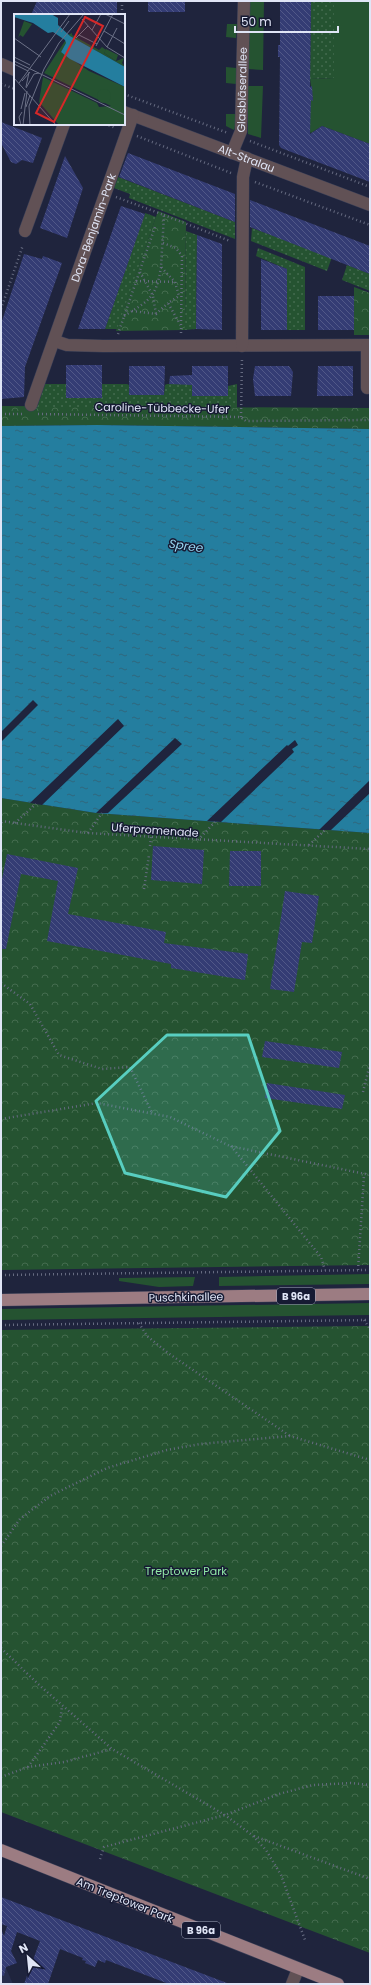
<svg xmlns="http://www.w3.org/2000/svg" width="371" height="1985" font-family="Poppins,sans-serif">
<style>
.built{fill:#272d4c}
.grass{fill:#255331}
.park{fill:url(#park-crowns)}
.garden{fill:url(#garden-dots)}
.water{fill:url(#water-ripples)}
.pier{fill:#1f243d}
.building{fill:url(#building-back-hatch)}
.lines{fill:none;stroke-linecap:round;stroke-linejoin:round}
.minor-casing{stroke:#3a3f57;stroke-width:13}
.major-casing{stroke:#3a3f57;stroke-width:13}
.path{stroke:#666b81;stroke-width:2.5;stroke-dasharray:1 3;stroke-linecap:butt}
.minor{stroke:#615155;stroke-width:12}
.major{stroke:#9c7c82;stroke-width:12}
.marked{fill:#58cec0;fill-opacity:0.2;stroke:#58cec0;stroke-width:3;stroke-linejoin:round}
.labels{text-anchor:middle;stroke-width:3;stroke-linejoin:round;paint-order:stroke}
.shield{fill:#161a33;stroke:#a3a8bc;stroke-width:1}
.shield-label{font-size:10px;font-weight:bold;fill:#e0e5f6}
.street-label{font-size:11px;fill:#e0e5f6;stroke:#161a33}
.park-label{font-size:11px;fill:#91e9a6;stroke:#161a33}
.water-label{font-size:12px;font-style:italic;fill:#97d6f2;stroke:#161a33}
.inset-road{fill:none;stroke:#6c7187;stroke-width:1}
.view{fill:#d62828;fill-opacity:0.15;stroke:#d62828;stroke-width:2}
.inset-edge{fill:none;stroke:#e0e5f6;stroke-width:2}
</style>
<defs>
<pattern id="park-crowns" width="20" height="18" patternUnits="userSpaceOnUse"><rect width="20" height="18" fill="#255331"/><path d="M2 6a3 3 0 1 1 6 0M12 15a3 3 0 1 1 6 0" fill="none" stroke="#446c4f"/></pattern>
<pattern id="garden-dots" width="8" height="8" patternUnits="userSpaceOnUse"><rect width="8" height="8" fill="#255331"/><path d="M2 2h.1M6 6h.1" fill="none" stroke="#446c4f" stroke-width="1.8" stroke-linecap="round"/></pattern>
<pattern id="water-ripples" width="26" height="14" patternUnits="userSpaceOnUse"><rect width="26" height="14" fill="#247e9f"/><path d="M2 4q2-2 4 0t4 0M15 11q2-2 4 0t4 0" fill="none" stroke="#30677d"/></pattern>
<pattern id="building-back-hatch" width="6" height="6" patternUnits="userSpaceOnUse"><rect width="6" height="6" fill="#343c74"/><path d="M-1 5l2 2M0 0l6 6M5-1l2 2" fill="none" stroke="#515888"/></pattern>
</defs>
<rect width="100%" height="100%" fill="#1f243d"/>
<path class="built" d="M 1,1957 L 6,1968 L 13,1984 L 1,1984 Z"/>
<path class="grass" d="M 249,1 L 264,1 L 263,70 L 248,69 Z
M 334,1 L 370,1 L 370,144 L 322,126 L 311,133 L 305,126 L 311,100 L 313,100 L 310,79 L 334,78 Z
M 227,24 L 237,24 L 236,38 L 226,37 Z
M 226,67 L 236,68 L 236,84 L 226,83 Z
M 248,86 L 263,86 L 261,138 L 248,134 Z
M 226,114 L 236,114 L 236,124 L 234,130 L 226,126 Z
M 370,1274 L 370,1284 L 219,1286 L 219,1277 Z
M 195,1277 L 193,1286 L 159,1287 L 119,1281 L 119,1278 Z
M 370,1303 L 370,1315 L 1,1320 L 1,1309 Z"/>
<path class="park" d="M 158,211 L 186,222 L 185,330 L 116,331 Z
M 354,287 L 370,293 L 370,335 L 354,335 Z
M 1,406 L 370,408 L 370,429 L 97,425 L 1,426 Z
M 1,798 L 96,813 L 370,833 L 370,1265 L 1,1270 Z
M 370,1326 L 370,1953 L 1,1812 L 1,1330 Z"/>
<path class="garden" d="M 311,1 L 334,1 L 334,78 L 310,79 Z
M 118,177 L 235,222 L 235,239 L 129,198 L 130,194 L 114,188 Z
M 145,213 L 156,217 L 117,329 L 105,329 Z
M 252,228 L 332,257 L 327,271 L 251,241 Z
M 186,231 L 197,235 L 196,329 L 185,330 Z
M 258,248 L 305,267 L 305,330 L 287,330 L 287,269 L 256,256 Z
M 347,265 L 370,274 L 370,291 L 342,280 Z
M 45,384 L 127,384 L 129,385 L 129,395 L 164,395 L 165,385 L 167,384 L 190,384 L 192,385 L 192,396 L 228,396 L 228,386 L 237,384 L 237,408 L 37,407 Z"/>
<path class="water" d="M 97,425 L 370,429 L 370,833 L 96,813 L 1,798 L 1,426 Z"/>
<path class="pier" d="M 33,700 L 38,705 L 1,742 L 1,732 Z
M 118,719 L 124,726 L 42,805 L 30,803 Z
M 175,738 L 182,744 L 108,813 L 96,813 Z
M 295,740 L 298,745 L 292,749 L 294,752 L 221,822 L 207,821 L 287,745 L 288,746 Z
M 370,780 L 370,793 L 331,830 L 319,830 Z"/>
<path class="building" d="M 37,1 L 117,1 L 117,15 L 31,15 Z
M 148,1 L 185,1 L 185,12 L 148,12 Z
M 280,1 L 311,1 L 310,87 L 312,86 L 313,101 L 311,100 L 310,134 L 322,126 L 370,144 L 370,182 L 281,148 L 279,145 L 280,57 L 278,57 L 278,45 L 280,45 Z
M 1,122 L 42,138 L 33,163 L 22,160 L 16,164 L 11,162 L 1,143 Z
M 128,153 L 235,194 L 235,222 L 119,177 Z
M 65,156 L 83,188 L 67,238 L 40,228 Z
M 250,200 L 370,246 L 370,274 L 250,227 Z
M 121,206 L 145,214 L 105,329 L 78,329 Z
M 197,235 L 222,244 L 222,330 L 196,329 Z
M 24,254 L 42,259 L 43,256 L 62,263 L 25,367 L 24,397 L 1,399 L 1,324 Z
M 261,259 L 287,269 L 287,330 L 261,330 Z
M 318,296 L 354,296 L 354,330 L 318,330 Z
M 66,365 L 102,365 L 102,398 L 66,398 Z
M 129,366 L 165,366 L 164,395 L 129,395 Z
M 192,366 L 228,366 L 228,396 L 192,396 L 192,385 L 169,384 L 170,376 L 192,375 Z
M 255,366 L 289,366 L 293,372 L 291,396 L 255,396 L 253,379 Z
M 318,366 L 353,366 L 353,396 L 317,396 Z
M 153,846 L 204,850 L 202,884 L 151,880 Z
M 230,851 L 261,851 L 261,886 L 229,886 Z
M 7,854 L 78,868 L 68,914 L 166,932 L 164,943 L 248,954 L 245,980 L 171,968 L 171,964 L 47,941 L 58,881 L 21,874 L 6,949 L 1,949 L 1,884 Z
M 285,891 L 319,896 L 312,943 L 302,942 L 294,992 L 270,989 Z
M 265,1041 L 342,1052 L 339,1068 L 262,1057 Z
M 267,1083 L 345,1095 L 342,1109 L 265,1098 Z
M 1,1897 L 227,1983 L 226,1984 L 169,1984 L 106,1960 L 105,1963 L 98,1960 L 95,1967 L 85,1963 L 86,1961 L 82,1960 L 83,1958 L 60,1949 L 48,1984 L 24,1984 L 40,1941 L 17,1932 L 11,1951 L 17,1963 L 6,1967 L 4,1976 L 1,1975 L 1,1929 L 4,1936 L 7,1926 L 1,1924 Z"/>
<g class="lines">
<defs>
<g id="minor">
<path d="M 1,64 L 15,70"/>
<path id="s1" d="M 124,112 L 370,205"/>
<path id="s2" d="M 232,153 L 241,131 L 244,1"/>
<path d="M 25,231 L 64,124"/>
<path d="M 55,341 L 67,345 L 103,346 L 370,345"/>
<path d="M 242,346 L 243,177 L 247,158"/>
<path d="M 367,346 L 367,388"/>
<path id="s3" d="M 31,405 L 133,115"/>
<path d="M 292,1984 L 298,1969"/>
</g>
<path id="major" d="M 1,1300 L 370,1294
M 1,1850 L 338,1984"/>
</defs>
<use href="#minor" class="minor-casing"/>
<use href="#major" class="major-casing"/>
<path class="path" d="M 122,1 L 122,15
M 1,84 L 15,89
M 124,94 L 228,133
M 105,124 L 116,128
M 137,136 L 231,173
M 250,141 L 370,187
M 255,182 L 370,225
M 116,197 L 164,215 L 161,267 L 175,282 L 179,296 L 168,303 L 181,326 L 181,334
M 164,215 L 230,241
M 163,243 L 176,248 L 182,256 L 181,325
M 140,272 L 153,296 L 156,314
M 136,281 L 175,282
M 1,309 L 23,245
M 132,311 L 156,314 L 168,303
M 124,316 C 150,300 156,298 161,267
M 118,334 L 155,227
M 1,414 L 23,414
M 38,414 L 241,417 L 246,421 L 370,420
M 241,417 L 242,357
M 1,821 L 87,833 L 370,849
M 15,823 L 36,804
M 1,827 L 2,821
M 88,833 L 102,813
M 198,840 L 215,822
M 309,845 L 325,830
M 150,846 L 151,837
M 144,889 L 149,855
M 1,983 L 30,1004 L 59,1055 L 102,1069 L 130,1067 L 152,1113
M 363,1092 L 370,1064
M 1,1119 L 97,1103 L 170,1117 L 230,1146 L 370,1175
M 231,1146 L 321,1257 L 325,1270
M 358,1270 L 364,1175
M 1,1275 L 370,1270
M 364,1320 L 370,1329
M 139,1323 L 147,1336 L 168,1353 L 290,1436
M 1,1325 L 370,1320
M 1,1546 L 20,1519 L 50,1496 L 107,1468 L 167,1450 L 200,1444 L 290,1436 L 370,1460
M 1,1648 L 38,1684 L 112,1749 L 225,1815 L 252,1835 L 266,1850 L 281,1875 L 305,1940
M 28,1767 L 60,1722 L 62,1706
M 1,1777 L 28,1767 L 64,1762 L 112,1749
M 254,1836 L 370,1879
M 100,1859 L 104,1847 L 225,1815 L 279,1794 L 313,1785 L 351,1783 L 370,1785"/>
<use href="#minor" class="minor"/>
<use href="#major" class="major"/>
</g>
<path class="marked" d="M 167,1035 L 248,1035 L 280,1131 L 226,1197 L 125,1173 L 96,1101 Z"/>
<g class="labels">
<g class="shield">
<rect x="277" y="1288" width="38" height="16" rx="3"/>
<rect x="182" y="1922" width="38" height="16" rx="3"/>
</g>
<g class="shield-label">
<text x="296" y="1300">B 96a</text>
<text x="201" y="1934">B 96a</text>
</g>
<g class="street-label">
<text dy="4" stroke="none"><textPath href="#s2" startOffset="65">Glasbläserallee</textPath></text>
<text dy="4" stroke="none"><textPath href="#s1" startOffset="131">Alt-Stralau</textPath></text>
<text dy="4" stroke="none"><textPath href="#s3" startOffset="188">Dora-Benjamin-Park</textPath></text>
<text transform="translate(162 408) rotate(1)" y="4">Caroline-Tübbecke-Ufer</text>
<text transform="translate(155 830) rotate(4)" y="4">Uferpromenade</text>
<text transform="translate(186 1297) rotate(-1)" y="4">Puschkinallee</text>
<text transform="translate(125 1900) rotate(22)" y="4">Am Treptower Park</text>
</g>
<g class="park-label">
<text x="186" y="1575">Treptower Park</text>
</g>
<g class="water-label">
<text transform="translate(186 546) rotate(8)" y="4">Spree</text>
</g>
</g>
<g transform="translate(14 14)">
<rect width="111" height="111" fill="#1f243d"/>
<path d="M 92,35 L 104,41 L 102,47 L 90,39 Z" fill="#255331"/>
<path d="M 10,7 L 18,10 L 9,23 L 6,21 L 4,24 ZM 58,19 L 58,21 L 85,36 L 88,33 L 92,36 L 90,39 L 102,47 L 110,44 L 108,49 L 111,53 L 54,21 ZM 51,27 L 53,28 L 47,38 L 75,57 L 111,73 L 111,111 L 45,111 L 25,88 L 29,63 L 83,89 L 85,93 L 97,92 L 30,59 Z" fill="#255331"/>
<path d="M83 82a7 7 0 1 1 14 0a7 7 0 1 1-14 0Z" fill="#255331"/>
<path d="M 0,0 L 37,0 L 44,4 L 44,11 L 56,22 L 111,53 L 111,73 L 56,45 L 47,38 L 52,29 L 51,26 L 39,18 L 34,19 L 19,9 L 0,3 Z" fill="#247e9f"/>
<path class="inset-road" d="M 91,0 L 111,10M 68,5 L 93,33 L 111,44M 78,16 L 87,0M 90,17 L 111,30M 47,18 L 55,7M 65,21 L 83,30M 0,24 L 27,43M 62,24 L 74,12M 82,32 L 99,0M 93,33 L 103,14M 0,43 L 16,51M 0,47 L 111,101M 0,50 L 14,57M 0,64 L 42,111M 8,67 L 16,58M 5,69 L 56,0M 12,73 L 15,58M 12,74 L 20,60 L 25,59M 12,93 L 16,81M 7,95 L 11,79M 7,111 L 5,103 L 8,98M 9,111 L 13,77M 16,111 L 15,92 L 30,55 L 45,29 L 70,0"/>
<path class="view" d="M 71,3 L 89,12 L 40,108 L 22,99 Z"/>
<rect width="111" height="111" class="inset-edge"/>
</g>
<rect width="371" height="1985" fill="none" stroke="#e0e5f6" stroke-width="4"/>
<g transform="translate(28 1957) rotate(333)" stroke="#161a33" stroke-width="3" paint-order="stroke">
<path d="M0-3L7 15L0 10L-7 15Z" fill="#e0e5f6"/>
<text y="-6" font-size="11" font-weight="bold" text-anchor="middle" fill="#e0e5f6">N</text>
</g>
<path d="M235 26v6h103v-6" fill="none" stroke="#e0e5f6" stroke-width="2"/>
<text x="241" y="26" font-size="12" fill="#e0e5f6" stroke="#161a33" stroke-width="3" paint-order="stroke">50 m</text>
</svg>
